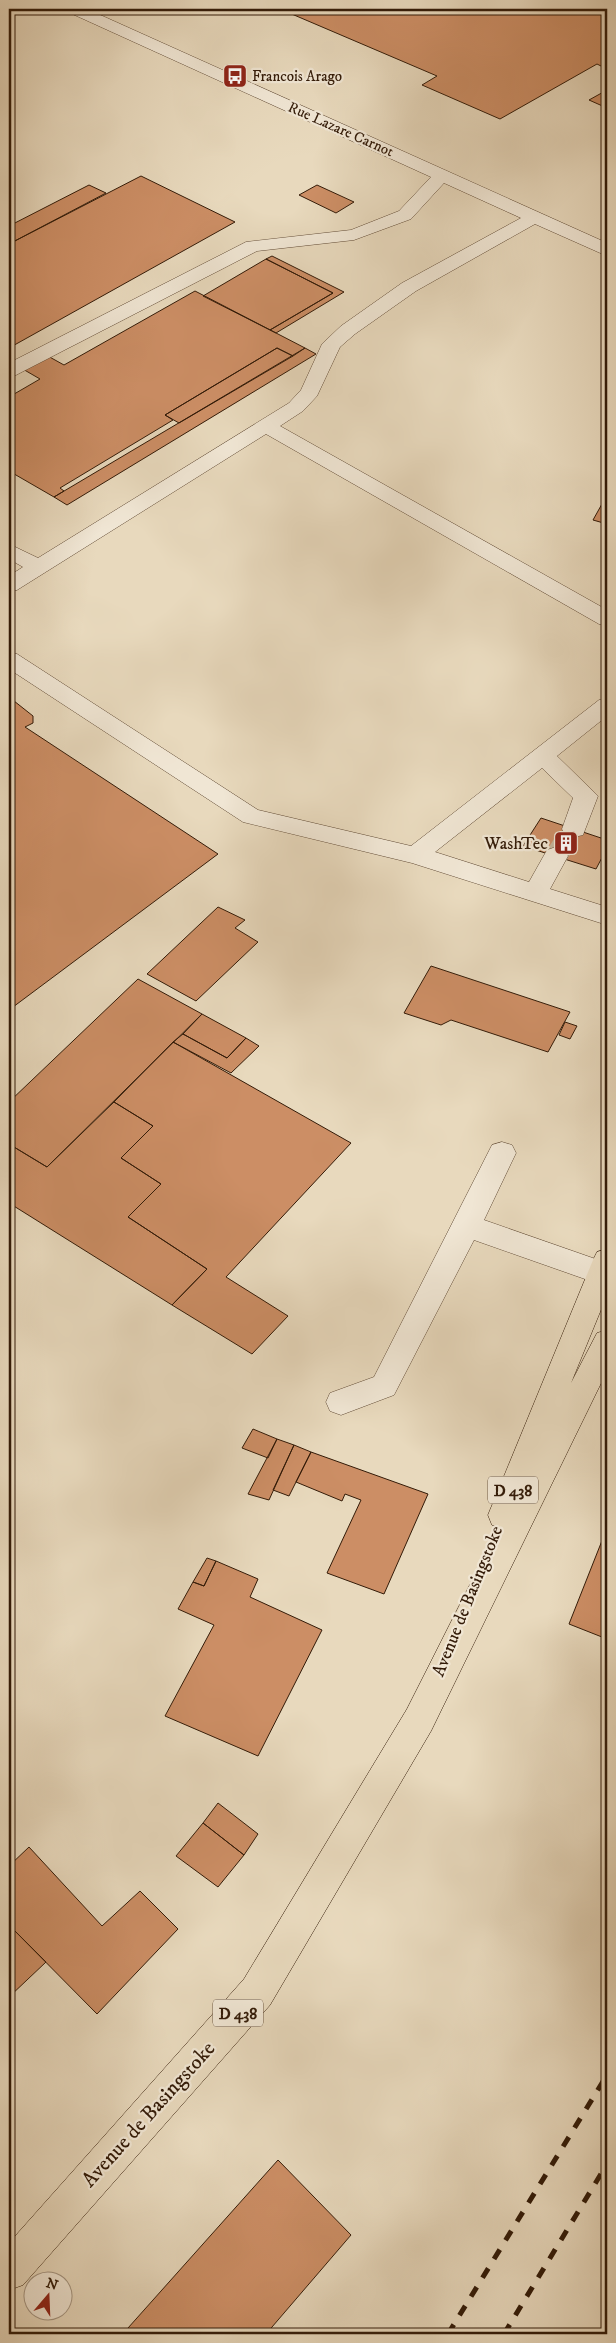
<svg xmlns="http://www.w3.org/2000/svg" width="616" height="2343" font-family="'IM FELL DW Pica',serif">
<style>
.building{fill:#cc8e65;stroke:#331b08}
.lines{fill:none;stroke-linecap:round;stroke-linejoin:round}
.minor-tunnel{stroke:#c4b399;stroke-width:22;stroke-dasharray:22 11;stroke-linecap:butt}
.minor-casing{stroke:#604a35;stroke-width:1}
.major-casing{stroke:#331b08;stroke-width:1}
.minor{fill:#f0e6d4;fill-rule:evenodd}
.major{fill:#e8d9bd;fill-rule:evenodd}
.rail{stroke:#331b08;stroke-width:5;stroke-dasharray:11 11;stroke-linecap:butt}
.labels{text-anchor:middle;stroke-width:4.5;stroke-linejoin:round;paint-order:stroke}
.far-poi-label{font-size:15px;fill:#331b08;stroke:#f0e6d4;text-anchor:start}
.far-street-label{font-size:15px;fill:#331b08;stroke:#f0e6d4}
.shield{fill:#f0e6d4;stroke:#6c5845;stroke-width:1}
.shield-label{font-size:16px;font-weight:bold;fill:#331b08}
.poi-label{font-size:18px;fill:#331b08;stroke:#f0e6d4;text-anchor:end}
.street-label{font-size:18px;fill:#331b08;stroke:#f0e6d4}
.near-street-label{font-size:21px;fill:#331b08;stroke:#f0e6d4}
</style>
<rect width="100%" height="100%" fill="#e8d9bd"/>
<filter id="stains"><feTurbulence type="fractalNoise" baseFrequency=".004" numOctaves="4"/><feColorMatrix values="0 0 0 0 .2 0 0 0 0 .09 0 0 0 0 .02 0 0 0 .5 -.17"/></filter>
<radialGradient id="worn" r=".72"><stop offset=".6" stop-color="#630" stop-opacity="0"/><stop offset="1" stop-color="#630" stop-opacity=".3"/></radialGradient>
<path class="building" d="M 280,9 L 607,9 L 607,69 L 597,64 L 500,119 L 422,85 L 437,76 Z
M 607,90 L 607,108 L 589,100 Z
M 141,176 L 235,222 L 9,348 L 9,244 Z
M 89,185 L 106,193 L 9,244 L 9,226 Z
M 317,185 L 354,202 L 336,213 L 299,195 Z
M 272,256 L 344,292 L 276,333 L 270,330 L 333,293 L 266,259 Z
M 266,259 L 333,293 L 270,330 L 203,296 Z
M 195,291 L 305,348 L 293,356 L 277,348 L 165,415 L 173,420 L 60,488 L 64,491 L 54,497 L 9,471 L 9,397 L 40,379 L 21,368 L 46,355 L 64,365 Z
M 277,348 L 293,356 L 179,423 L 165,415 Z
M 305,348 L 316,354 L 67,505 L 54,497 Z
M 607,495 L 607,524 L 593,520 Z
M 9,697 L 33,716 L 33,723 L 25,727 L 218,854 L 9,1010 Z
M 541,818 L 607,840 L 607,848 L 596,869 L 523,846 Z
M 218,907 L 245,920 L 235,928 L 258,942 L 196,1001 L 147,974 Z
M 431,966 L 570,1012 L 548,1052 L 451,1020 L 441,1025 L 404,1013 Z
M 138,979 L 202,1014 L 47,1167 L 9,1144 L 9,1102 Z
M 202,1014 L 246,1038 L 227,1058 L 183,1034 Z
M 565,1022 L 577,1026 L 570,1039 L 559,1035 Z
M 183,1034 L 227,1058 L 246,1038 L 259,1046 L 231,1073 L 173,1042 Z
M 173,1042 L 351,1143 L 226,1277 L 288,1316 L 252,1354 L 172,1305 L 207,1269 L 128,1217 L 161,1184 L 121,1158 L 153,1126 L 114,1102 Z
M 114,1102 L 153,1126 L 121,1158 L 161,1184 L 128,1217 L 207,1269 L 172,1305 L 9,1203 L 9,1144 L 47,1167 Z
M 253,1429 L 277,1439 L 268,1458 L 242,1448 Z
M 277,1439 L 294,1445 L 269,1500 L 248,1494 Z
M 294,1445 L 311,1452 L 289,1496 L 273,1490 Z
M 311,1452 L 428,1494 L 384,1594 L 327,1573 L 361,1500 L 345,1494 L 342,1501 L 296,1482 Z
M 607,1528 L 607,1639 L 569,1624 Z
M 207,1558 L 216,1561 L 204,1586 L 193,1582 Z
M 216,1561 L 258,1579 L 250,1597 L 322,1630 L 258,1756 L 165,1716 L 214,1625 L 178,1609 L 193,1582 L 204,1586 Z
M 218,1803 L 258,1834 L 244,1855 L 203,1823 Z
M 203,1823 L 244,1855 L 218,1887 L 176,1856 Z
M 29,1847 L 102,1926 L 140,1891 L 178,1929 L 97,2014 L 9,1925 L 9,1866 Z
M 9,1925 L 46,1962 L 9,1997 Z
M 278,2160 L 351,2235 L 266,2334 L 134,2334 L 128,2328 Z"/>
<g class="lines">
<path class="minor-tunnel" d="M 556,856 L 574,829"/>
<defs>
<path id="minor" d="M 66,9 L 87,9 L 607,243 L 607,256 L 535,224 L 416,291 L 355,334 L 340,347 L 317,396 L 303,411 L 280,426 L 607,610 L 607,626 L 599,624 L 266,434 L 17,590 L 9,592 L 9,576 L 23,567 L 9,559 L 9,544 L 38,558 L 289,403 L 301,390 L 322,344 L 341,326 L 402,283 L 521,218 L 444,183 L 411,219 L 354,240 L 257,251 L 16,375 L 9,377 L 9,363 L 246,242 L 351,230 L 399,211 L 431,177 L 68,12 Z
M 9,652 L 17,654 L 258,810 L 411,846 L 599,700 L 607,698 L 607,716 L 557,756 L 598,796 L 583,835 L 574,837 L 565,835 L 562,829 L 573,798 L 542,768 L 435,852 L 529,882 L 547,850 L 556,847 L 565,850 L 568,856 L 550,889 L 607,907 L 607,925 L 412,863 L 243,822 L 9,669 Z
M 502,1142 L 512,1145 L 516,1153 L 484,1220 L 607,1263 L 607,1283 L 602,1285 L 474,1240 L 394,1395 L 341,1415 L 330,1411 L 326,1402 L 330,1393 L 374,1377 L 492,1145 Z"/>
<path id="major" d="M 607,1249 L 607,1295 L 571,1383 L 597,1333 L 607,1330 L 607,1371 L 431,1731 L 270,2005 L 23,2285 L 9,2290 L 9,2243 L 244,1979 L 407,1709 L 499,1527 L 492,1525 L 488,1515 L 593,1260 L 597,1252 Z"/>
</defs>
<use href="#minor" class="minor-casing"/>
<use href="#major" class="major-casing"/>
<use href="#minor" class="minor"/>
<use href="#major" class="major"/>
<path class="rail" d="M 448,2334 L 607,2075
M 504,2334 L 607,2164"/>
</g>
<defs>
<symbol id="bus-square" viewBox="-11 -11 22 22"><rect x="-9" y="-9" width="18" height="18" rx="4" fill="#8f2418" stroke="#f0e6d4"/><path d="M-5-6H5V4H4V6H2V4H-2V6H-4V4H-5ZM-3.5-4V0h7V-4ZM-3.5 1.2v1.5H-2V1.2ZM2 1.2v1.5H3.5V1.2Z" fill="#fff"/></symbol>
<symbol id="building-square" viewBox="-11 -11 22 22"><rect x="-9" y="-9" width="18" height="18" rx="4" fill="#8f2418" stroke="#f0e6d4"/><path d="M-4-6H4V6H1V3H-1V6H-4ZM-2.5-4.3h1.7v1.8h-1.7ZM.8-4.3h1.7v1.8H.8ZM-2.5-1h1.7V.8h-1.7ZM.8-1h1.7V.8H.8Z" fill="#fff"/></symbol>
</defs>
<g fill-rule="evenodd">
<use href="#bus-square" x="221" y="62" width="28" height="28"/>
<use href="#building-square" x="552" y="829" width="28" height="28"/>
</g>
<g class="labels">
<g class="far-poi-label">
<text x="252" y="81">Francois Arago</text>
</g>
<g class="far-street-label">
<text transform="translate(341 129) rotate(24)" y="5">Rue Lazare Carnot</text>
</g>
<g class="shield">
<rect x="488" y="1476.5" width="50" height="27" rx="4"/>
<rect x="213" y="1999.5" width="50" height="27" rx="4"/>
</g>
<g class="shield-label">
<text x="513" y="1496">D 438</text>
<text x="238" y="2019">D 438</text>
</g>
<g class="poi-label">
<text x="548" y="849">WashTec</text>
</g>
<g class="street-label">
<text transform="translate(467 1601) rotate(-68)" y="6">Avenue de Basingstoke</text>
</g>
<g class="near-street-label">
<text transform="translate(148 2114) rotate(-48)" y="7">Avenue de Basingstoke</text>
</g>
</g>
<rect width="616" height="2343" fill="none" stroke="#e8d9bd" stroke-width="30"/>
<rect x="10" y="10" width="596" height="2323" fill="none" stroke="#331b08" stroke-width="2.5"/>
<rect x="15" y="15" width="586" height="2313" fill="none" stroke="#331b08"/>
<g transform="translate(48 2296) rotate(19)"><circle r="24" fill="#f0e6d4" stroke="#a49582"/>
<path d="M0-4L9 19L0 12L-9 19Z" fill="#8f2418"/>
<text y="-8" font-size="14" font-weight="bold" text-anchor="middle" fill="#331b08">N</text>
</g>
<rect width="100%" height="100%" filter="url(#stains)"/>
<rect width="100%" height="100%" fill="url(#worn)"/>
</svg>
